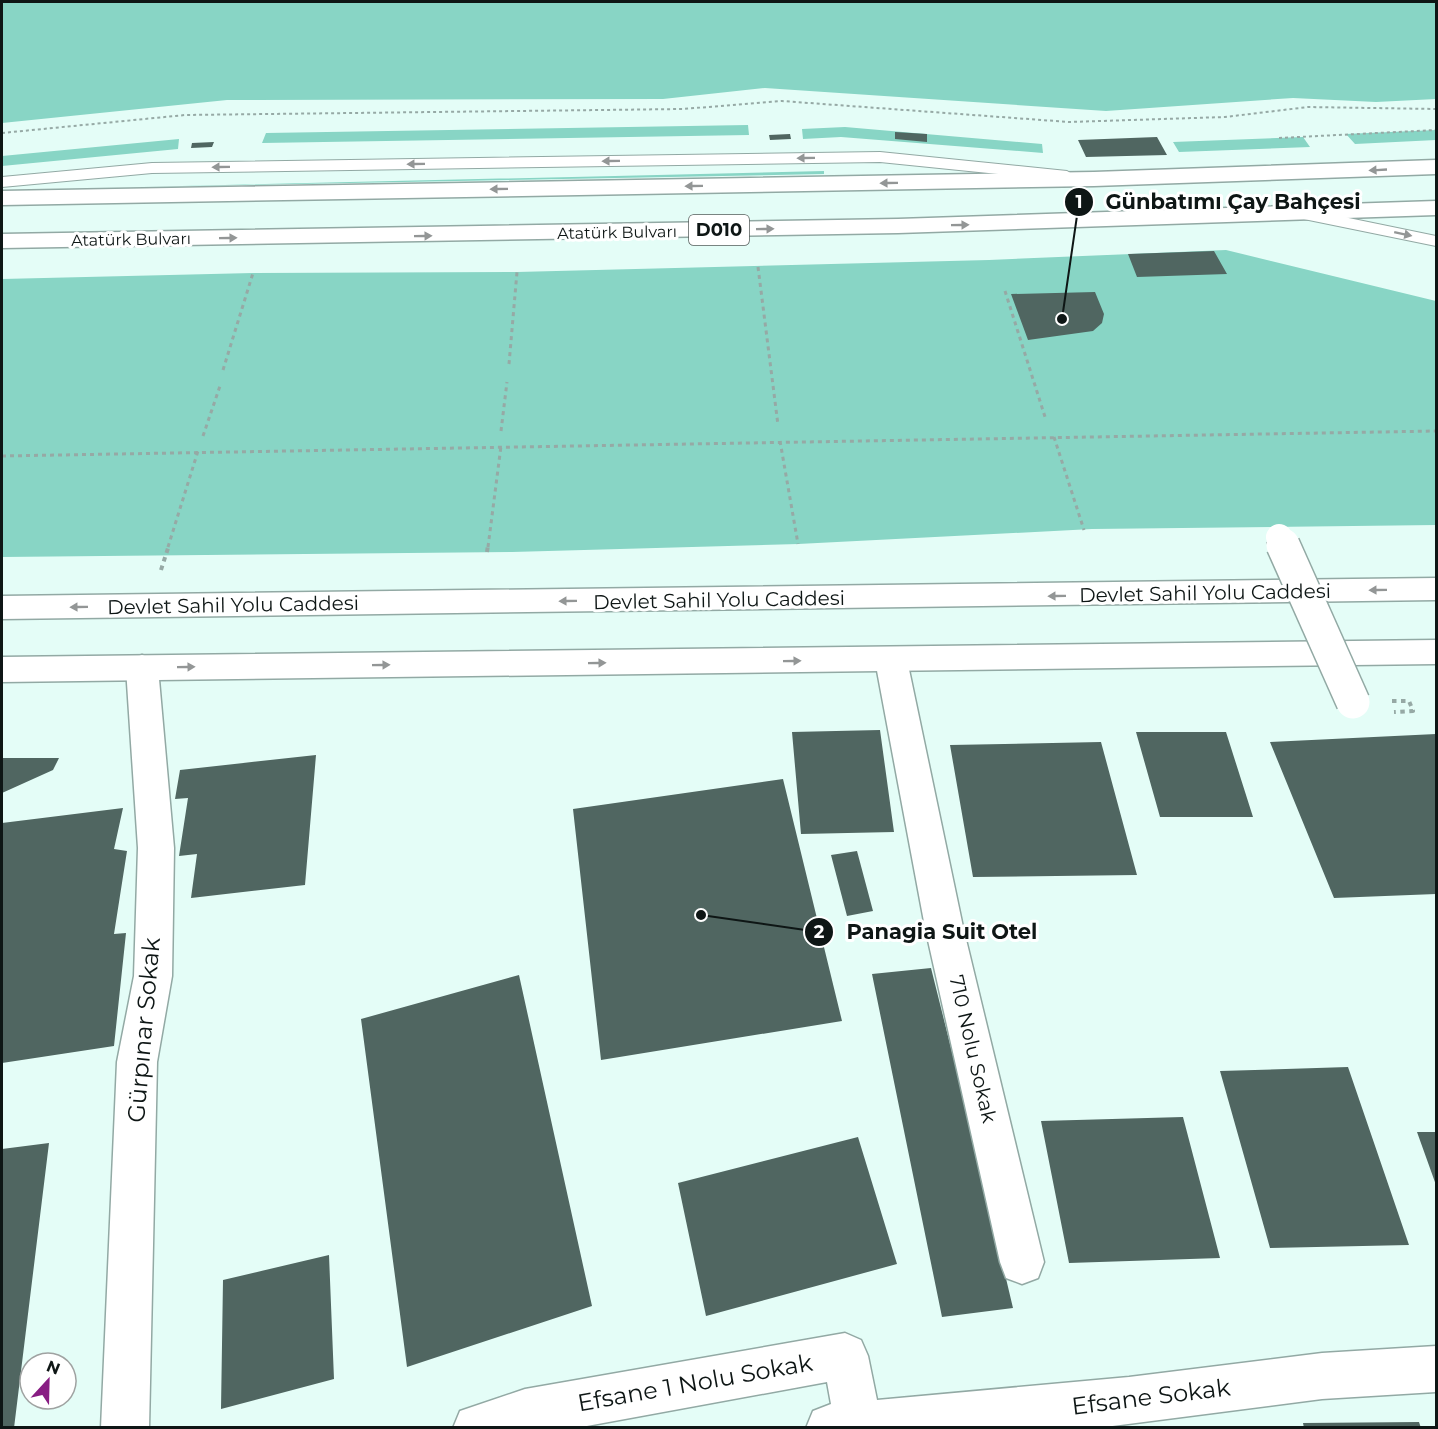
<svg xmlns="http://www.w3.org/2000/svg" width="1438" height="1429" font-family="Montserrat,sans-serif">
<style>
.green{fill:#88d5c5}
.building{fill:#506661}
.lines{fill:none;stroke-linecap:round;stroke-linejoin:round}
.service-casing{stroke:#92a9a4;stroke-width:2}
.minor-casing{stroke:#92a9a4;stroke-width:3}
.primary-casing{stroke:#92a9a4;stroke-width:3}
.trunk-casing{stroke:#92a9a4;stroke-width:3}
.path-far2{stroke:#96a9a5;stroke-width:2;stroke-dasharray:3 3;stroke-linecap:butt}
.path-far1{stroke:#96a9a5;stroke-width:3;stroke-dasharray:4 4;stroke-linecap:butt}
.path{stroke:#96a9a5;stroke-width:4;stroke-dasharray:4.5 4.5;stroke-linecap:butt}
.service{fill:#fff;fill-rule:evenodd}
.minor{fill:#fff;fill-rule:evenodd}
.primary{fill:#fff;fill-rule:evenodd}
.trunk{fill:#fff;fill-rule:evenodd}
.pedestrian-bridge-far1-casing{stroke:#92a9a4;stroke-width:28;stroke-linecap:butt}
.pedestrian-bridge-casing{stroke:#92a9a4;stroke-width:36;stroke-linecap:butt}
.pedestrian-bridge-far1{stroke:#fff;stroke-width:26}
.pedestrian-bridge{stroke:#fff;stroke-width:33}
.oneway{fill:#939696}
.labels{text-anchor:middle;stroke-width:6;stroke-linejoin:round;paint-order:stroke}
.far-street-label{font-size:16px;fill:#0e1615;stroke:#fff}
.shield{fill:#fff;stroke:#565c5b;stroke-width:1.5}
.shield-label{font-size:18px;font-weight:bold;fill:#0e1615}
.street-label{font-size:20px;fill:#0e1615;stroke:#fff}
.near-street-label{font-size:24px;fill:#0e1615;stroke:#fff}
.leader{fill:none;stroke:#0e1615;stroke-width:2}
.callout-dot{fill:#0e1615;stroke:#fff;stroke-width:2}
.mark-label{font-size:18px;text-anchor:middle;font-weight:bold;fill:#fff}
.callout-label{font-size:21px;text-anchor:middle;font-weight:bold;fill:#0e1615;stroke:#fff;stroke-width:6;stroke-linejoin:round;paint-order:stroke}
</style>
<rect width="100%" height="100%" fill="#e4fdf7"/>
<path class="green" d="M 2,2 L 1436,2 L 1436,99 L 1376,102 L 1293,98 L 1106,111 L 765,88 L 663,99 L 227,100 L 2,123 Z
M 748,125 L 749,135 L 262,143 L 266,133 Z
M 845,127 L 1042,144 L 1043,153 L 841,137 L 803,139 L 802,129 Z
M 1436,130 L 1436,140 L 1355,144 L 1346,134 Z
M 1303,137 L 1310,147 L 1179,152 L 1173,142 Z
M 179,139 L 178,149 L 2,166 L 2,156 Z
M 824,171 L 824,174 L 140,187 Z
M 1226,250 L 1436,301 L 1436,525 L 1092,529 L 798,544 L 512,552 L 2,557 L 2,279 L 253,273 L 517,272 L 989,260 Z"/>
<path class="building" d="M 895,132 L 927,134 L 927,142 L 895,139 Z
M 790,134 L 791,139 L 770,140 L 769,135 Z
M 1157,137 L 1167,155 L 1086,157 L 1078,140 Z
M 214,142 L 212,147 L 191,148 L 192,143 Z
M 1214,251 L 1227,274 L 1137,277 L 1128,254 Z
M 1095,292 L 1104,314 L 1102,323 L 1093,331 L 1028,340 L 1011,294 Z
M 880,730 L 894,832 L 801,834 L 792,732 Z
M 1136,732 L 1226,732 L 1253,817 L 1160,817 Z
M 1436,734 L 1436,894 L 1334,898 L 1270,742 Z
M 1101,742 L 1137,875 L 973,877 L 950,745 Z
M 316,755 L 305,885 L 191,898 L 197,854 L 179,856 L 188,798 L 175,799 L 180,770 Z
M 2,758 L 59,758 L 53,770 L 2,793 Z
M 783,779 L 842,1021 L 601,1060 L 573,809 Z
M 123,808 L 114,849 L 127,851 L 114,934 L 126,933 L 114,1046 L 2,1063 L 2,823 Z
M 857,851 L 873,911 L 847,916 L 831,855 Z
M 931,968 L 958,1076 L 1013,1308 L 942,1317 L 872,974 Z
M 519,975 L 592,1306 L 407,1367 L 361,1019 Z
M 1348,1067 L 1409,1245 L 1270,1248 L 1220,1071 Z
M 1183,1117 L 1220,1258 L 1069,1263 L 1041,1121 Z
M 1417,1132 L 1436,1132 L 1436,1185 Z
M 858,1137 L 897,1264 L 706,1316 L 678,1183 Z
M 49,1143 L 14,1428 L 2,1428 L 2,1149 Z
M 329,1255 L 334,1379 L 221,1409 L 223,1280 Z
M 1419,1422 L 1421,1428 L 1304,1428 L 1303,1423 Z"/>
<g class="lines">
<defs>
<path id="service" d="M 880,152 L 1067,171 L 1075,176 L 1067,181 L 880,162 L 152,173 L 2,187 L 2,177 L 152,163 Z
M 1305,209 L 1436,236 L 1436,246 L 1299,218 L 1296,214 Z"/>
<path id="minor" d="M 891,648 L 902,651 L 907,660 L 963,927 L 1044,1262 L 1038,1278 L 1022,1284 L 1006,1278 L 1000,1262 L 925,927 L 875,660 L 880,651 Z
M 142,655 L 153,659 L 158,668 L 174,848 L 172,976 L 157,1062 L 149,1428 L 101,1428 L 117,1062 L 134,976 L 138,848 L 126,668 L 131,659 Z
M 845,1333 L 861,1340 L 868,1356 L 877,1400 L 1129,1377 L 1322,1353 L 1436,1346 L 1436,1392 L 1322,1399 L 1097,1428 L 806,1428 L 813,1411 L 831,1404 L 827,1382 L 576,1428 L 453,1428 L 460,1411 L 525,1389 Z"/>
<path id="primary" d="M 1436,578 L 1436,600 L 2,619 L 2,596 Z
M 1436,640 L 1436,664 L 2,682 L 2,657 Z"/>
<path id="trunk" d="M 1436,160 L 1436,174 L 1094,186 L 2,205 L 2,191 L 1094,172 Z
M 1436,201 L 1436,215 L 898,233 L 2,248 L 2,234 L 898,219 Z"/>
</defs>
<use href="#service" class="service-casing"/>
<use href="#minor" class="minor-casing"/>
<use href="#primary" class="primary-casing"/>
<use href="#trunk" class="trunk-casing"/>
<path class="path-far2" d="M 2,133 L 185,115 L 683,109 L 782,101 L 1069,122 L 1225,117 L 1308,107 L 1436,109
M 1279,138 L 1436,130"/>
<path class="path-far1" d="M 758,267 L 778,425
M 1005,291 L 1046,420
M 509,364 L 517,272
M 223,370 L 253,273
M 501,431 L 507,382
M 203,436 L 220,386
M 1054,437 L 1084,530
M 780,441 L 798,544
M 2,456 L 1436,431
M 168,547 L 198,451
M 488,547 L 501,446"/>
<path class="path" d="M 487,552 L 488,545
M 161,570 L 169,545
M 1392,701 L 1409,701 L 1413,711 L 1394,712"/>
<use href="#service" class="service"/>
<use href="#minor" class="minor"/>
<use href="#primary" class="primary"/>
<use href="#trunk" class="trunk"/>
<defs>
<path id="pedestrian-bridge-far1" d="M 1279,537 L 1283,547"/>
<path id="pedestrian-bridge" d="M 1283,545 L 1353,702"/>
</defs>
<use href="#pedestrian-bridge-far1" class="pedestrian-bridge-far1-casing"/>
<use href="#pedestrian-bridge" class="pedestrian-bridge-casing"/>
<use href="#pedestrian-bridge-far1" class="pedestrian-bridge-far1"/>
<use href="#pedestrian-bridge" class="pedestrian-bridge"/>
</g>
<defs><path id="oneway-solid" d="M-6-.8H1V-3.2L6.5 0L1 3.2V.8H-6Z" transform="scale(1.5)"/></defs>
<g class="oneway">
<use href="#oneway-solid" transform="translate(806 158) rotate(179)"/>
<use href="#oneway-solid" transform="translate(611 161) rotate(179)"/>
<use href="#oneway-solid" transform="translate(416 164) rotate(179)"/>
<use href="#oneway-solid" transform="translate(221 167) rotate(179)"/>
<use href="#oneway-solid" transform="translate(1378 170) rotate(177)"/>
<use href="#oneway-solid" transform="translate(889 183) rotate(179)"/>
<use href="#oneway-solid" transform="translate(694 186) rotate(179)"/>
<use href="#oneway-solid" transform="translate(499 189) rotate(179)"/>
<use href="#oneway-solid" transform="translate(960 225) rotate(-1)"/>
<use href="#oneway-solid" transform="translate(765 229) rotate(-1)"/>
<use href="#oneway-solid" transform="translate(1403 234) rotate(12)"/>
<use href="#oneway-solid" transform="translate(423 236) rotate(-1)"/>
<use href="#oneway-solid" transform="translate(228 238) rotate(-1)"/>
<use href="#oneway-solid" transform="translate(1378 590) rotate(179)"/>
<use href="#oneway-solid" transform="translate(1057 596) rotate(179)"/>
<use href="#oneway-solid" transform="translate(568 601) rotate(179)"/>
<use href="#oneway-solid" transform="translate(79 607) rotate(179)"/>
<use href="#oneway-solid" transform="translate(792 661) rotate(-1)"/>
<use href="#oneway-solid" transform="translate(597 663) rotate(-1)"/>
<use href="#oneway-solid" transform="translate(381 665) rotate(-1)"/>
<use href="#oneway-solid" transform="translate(186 667) rotate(-1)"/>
</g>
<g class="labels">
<g class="far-street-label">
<text transform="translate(617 232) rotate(-1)" y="6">Atatürk Bulvarı</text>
<text transform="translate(131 239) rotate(-1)" y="6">Atatürk Bulvarı</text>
</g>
<rect class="shield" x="689" y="215" width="60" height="30" rx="4.5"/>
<g class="shield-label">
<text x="719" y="236">D010</text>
</g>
<g class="street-label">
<text transform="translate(1205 593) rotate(-1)" y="7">Devlet Sahil Yolu Caddesi</text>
<text transform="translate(719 600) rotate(-1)" y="7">Devlet Sahil Yolu Caddesi</text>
<text transform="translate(233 605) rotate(-1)" y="7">Devlet Sahil Yolu Caddesi</text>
<text transform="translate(973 1049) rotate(77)" y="7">710 Nolu Sokak</text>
</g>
<g class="near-street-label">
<text transform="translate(144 1030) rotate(-85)" y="8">Gürpınar Sokak</text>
<text transform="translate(695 1383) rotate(-10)" y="8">Efsane 1 Nolu Sokak</text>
<text transform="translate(1151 1397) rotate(-7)" y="8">Efsane Sokak</text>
</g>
</g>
<path class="leader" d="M1062 319L1079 202M701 915L819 932"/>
<g class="callout-dot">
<circle cx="1062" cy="319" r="6"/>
<circle cx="701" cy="915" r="6"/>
<circle cx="1079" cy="202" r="15"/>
<circle cx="819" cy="932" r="15"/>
</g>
<g class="mark-label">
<text x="1079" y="208">1</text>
<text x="819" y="938">2</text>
</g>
<g class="callout-label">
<text x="1233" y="209">Günbatımı Çay Bahçesi</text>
<text x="942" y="939">Panagia Suit Otel</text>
</g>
<rect width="1438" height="1429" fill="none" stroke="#0e1615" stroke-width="6"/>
<g transform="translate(48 1381) rotate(22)"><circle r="28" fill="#ffffff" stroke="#9fa2a1" stroke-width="1.5"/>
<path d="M0-4.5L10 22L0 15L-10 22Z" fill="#881d83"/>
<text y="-9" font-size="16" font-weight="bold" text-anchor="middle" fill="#0e1615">N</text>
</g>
</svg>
